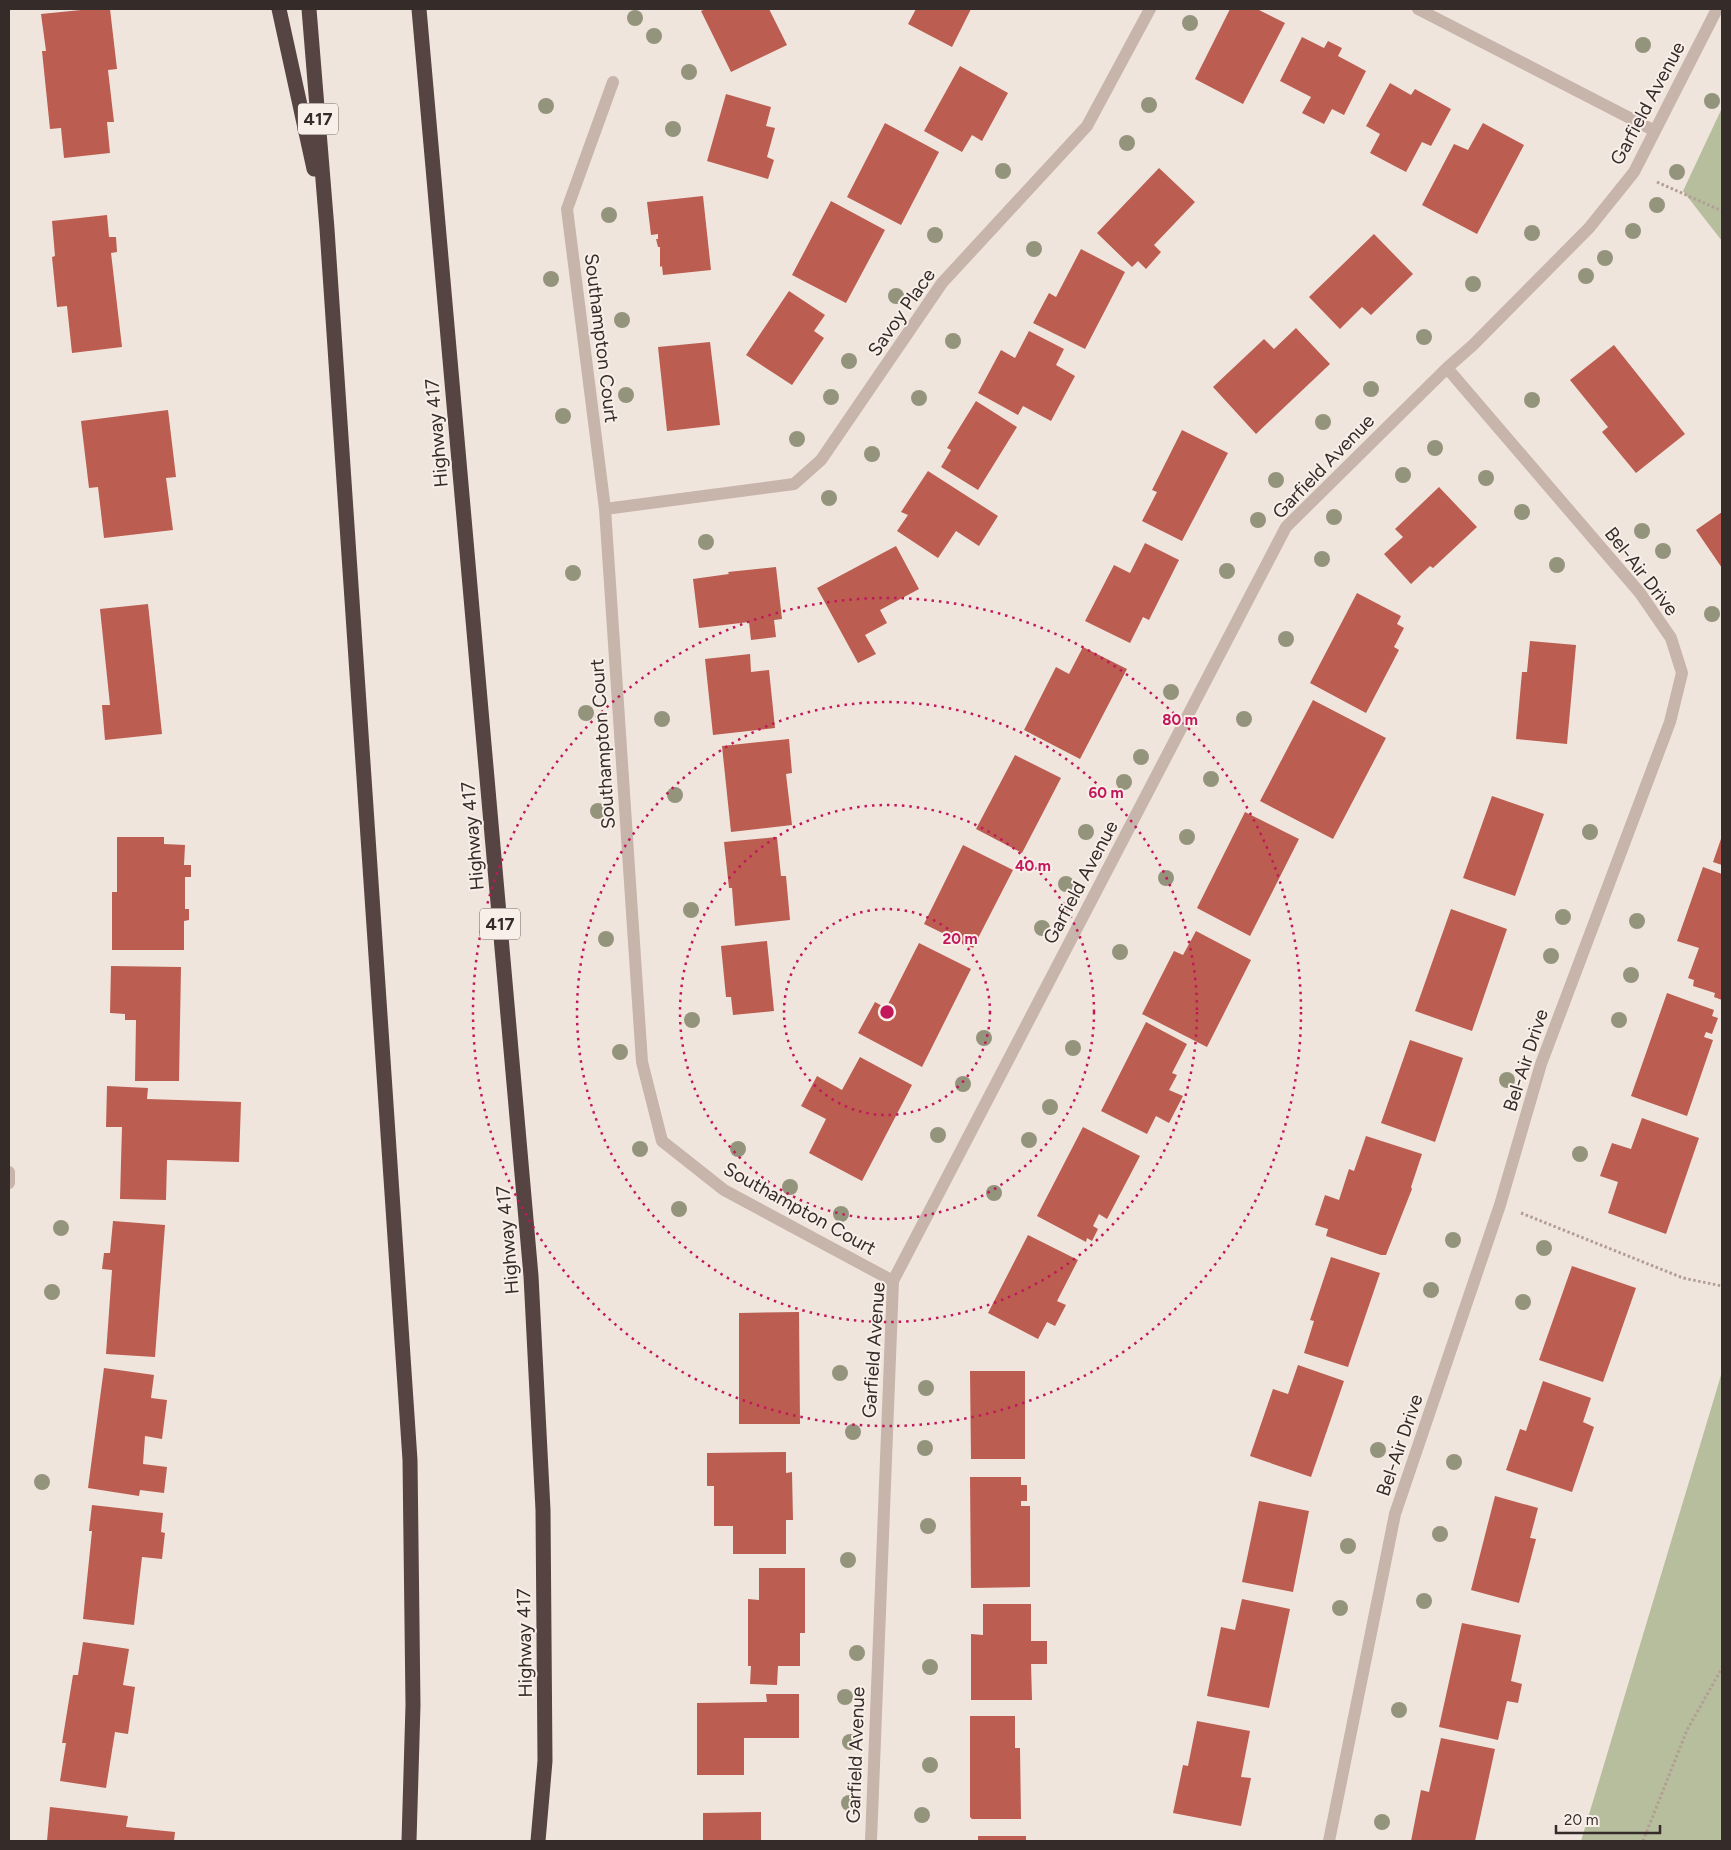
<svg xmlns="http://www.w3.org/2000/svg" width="1731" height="1850" font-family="Figtree,sans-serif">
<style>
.green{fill:#b7be9e}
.building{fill:#bb5d50}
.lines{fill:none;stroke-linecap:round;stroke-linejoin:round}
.path{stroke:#b39e94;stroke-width:3;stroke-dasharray:2.5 2.5;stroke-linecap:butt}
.minor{stroke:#c7b4aa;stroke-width:12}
.motorway{stroke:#554441;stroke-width:15}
.tree{fill:#94947d}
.ring{fill:none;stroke:#c2185b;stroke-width:2.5;stroke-dasharray:2.5 5}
.labels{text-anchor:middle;stroke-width:4;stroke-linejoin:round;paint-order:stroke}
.shield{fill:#f8efe9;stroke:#706663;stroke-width:1}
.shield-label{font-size:18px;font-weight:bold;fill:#352b29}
.street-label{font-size:19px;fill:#352b29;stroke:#f8efe9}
.centre{fill:#c2185b;stroke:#f8efe9;stroke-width:2.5}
.ring-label{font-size:15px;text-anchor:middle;font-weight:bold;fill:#c2185b;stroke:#f8efe9;stroke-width:4;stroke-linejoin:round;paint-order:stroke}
</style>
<rect width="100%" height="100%" fill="#f0e5dd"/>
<path class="green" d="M 1722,108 L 1722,241 L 1683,191 Z
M 1722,1371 L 1722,1841 L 1581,1841 L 1719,1382 Z"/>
<path class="building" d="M 91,9 L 110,9 L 117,69 L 108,70 L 114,122 L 107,122 L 110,153 L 64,158 L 61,128 L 50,129 L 42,51 L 46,51 L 41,14 Z
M 706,9 L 769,9 L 787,45 L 731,72 L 701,11 Z
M 916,9 L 971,9 L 952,47 L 908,24 Z
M 1230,9 L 1257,9 L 1285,23 L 1243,104 L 1195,79 Z
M 1302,37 L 1324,48 L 1328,41 L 1342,48 L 1338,56 L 1366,71 L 1344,115 L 1332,109 L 1324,124 L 1302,113 L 1311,97 L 1280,81 Z
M 960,66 L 1008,93 L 982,141 L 972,135 L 962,152 L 924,131 Z
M 1390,83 L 1411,95 L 1415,89 L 1451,109 L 1431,146 L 1422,142 L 1406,172 L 1370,153 L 1380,134 L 1366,126 Z
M 726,94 L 771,107 L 766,126 L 775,128 L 767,157 L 774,160 L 768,179 L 707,161 Z
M 885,123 L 939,152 L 901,225 L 847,197 Z
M 1483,123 L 1524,145 L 1477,234 L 1422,205 L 1454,144 L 1468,150 Z
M 1159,168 L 1195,202 L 1154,245 L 1161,252 L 1146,269 L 1138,261 L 1132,267 L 1097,233 Z
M 703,196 L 711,270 L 663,275 L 662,266 L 660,267 L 660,247 L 658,247 L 656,239 L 658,239 L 658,234 L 651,235 L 647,202 Z
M 831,201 L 885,230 L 846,303 L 792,275 Z
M 107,215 L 109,237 L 116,237 L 117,252 L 111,253 L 122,347 L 72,353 L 67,306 L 57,307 L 52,257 L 55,256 L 52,221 Z
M 1374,234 L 1413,274 L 1371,315 L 1362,307 L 1340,329 L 1309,297 Z
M 1081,249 L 1125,272 L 1085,349 L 1033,323 L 1049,293 L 1056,297 Z
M 789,291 L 825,315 L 814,331 L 824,338 L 792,385 L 746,355 Z
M 1296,328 L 1330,364 L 1256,434 L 1213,387 L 1264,339 L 1274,349 Z
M 1029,331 L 1064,349 L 1056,365 L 1075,376 L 1051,421 L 1023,406 L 1018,415 L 978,393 L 1001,350 L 1015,358 Z
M 710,342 L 720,425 L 667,431 L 658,347 Z
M 1614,345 L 1685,434 L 1636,473 L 1602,432 L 1608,427 L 1570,380 Z
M 976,401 L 1017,427 L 978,490 L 941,467 L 951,450 L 947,448 Z
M 168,410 L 176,477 L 166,478 L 173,530 L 104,538 L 98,487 L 89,488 L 81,421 Z
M 1182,430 L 1228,453 L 1182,541 L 1142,521 L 1157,492 L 1152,490 Z
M 928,471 L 998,516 L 979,546 L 956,531 L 938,558 L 897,531 L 908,515 L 901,512 Z
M 1439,487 L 1477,527 L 1433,568 L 1430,566 L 1411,584 L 1384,554 L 1403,537 L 1395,529 Z
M 1722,512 L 1722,568 L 1696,530 Z
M 1145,543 L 1179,560 L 1149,620 L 1143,617 L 1130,643 L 1085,621 L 1114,565 L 1130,573 Z
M 896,546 L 919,589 L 880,610 L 887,623 L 865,635 L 876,654 L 858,663 L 817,588 Z
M 776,567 L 782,619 L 774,620 L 776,637 L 751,640 L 749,622 L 699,628 L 693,579 L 729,574 L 728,572 Z
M 1357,593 L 1401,616 L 1397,624 L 1404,628 L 1394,647 L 1399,650 L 1366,713 L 1310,683 Z
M 148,604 L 162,734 L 105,740 L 102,705 L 110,705 L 100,609 Z
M 1530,641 L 1576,645 L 1567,744 L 1516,739 L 1522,672 L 1527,672 Z
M 1083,647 L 1127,669 L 1080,759 L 1024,730 L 1056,667 L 1069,674 Z
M 750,654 L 751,672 L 769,670 L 775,728 L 713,735 L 705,659 Z
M 1313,700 L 1386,738 L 1333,839 L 1260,801 Z
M 789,739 L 792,773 L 786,774 L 792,825 L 731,832 L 722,746 Z
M 1015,755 L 1061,778 L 1022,853 L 976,829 Z
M 1492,796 L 1544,814 L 1515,896 L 1463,878 Z
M 1245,812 L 1299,839 L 1250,936 L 1197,908 Z
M 1722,836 L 1722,865 L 1713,862 Z
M 117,837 L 164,837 L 164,844 L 185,845 L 184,865 L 191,865 L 191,877 L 185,877 L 185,909 L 189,909 L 189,920 L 184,921 L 184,950 L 112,950 L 112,892 L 117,892 Z
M 777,837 L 781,876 L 786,876 L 790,920 L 735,926 L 732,888 L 729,888 L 724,842 Z
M 963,845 L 1013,870 L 973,948 L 924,924 Z
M 1703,867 L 1722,874 L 1722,1000 L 1714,997 L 1715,993 L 1693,986 L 1694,980 L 1688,978 L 1699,948 L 1677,941 Z
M 1451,909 L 1507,929 L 1472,1031 L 1415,1011 Z
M 1196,931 L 1251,960 L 1207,1047 L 1142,1014 L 1174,951 L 1183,955 Z
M 767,941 L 774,1011 L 733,1015 L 731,997 L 726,997 L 721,946 Z
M 919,943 L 971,969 L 922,1067 L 858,1033 L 875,1002 L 886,1008 Z
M 111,966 L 181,967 L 179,1081 L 135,1081 L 136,1020 L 125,1020 L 125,1014 L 110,1013 Z
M 1667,993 L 1714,1010 L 1712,1016 L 1718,1018 L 1712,1034 L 1706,1032 L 1704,1037 L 1713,1040 L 1687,1116 L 1631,1096 Z
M 1146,1022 L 1187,1044 L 1172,1073 L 1177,1075 L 1169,1090 L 1183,1096 L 1169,1123 L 1156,1116 L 1147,1134 L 1101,1111 Z
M 1410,1040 L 1463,1058 L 1435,1142 L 1381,1123 Z
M 860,1057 L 912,1085 L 862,1181 L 809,1153 L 826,1119 L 801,1106 L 817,1076 L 842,1090 Z
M 107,1086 L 148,1088 L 147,1099 L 241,1102 L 239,1162 L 167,1160 L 166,1200 L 120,1199 L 122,1127 L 106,1127 Z
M 1642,1118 L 1699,1138 L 1666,1234 L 1608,1213 L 1618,1182 L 1600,1176 L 1612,1143 L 1631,1149 Z
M 1083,1127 L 1140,1156 L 1107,1219 L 1099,1214 L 1093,1226 L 1098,1229 L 1092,1241 L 1087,1238 L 1086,1242 L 1037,1216 Z
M 1366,1136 L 1422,1154 L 1411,1187 L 1412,1189 L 1386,1255 L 1381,1255 L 1326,1236 L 1328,1229 L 1315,1225 L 1325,1195 L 1339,1200 L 1349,1169 L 1354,1171 Z
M 113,1221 L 165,1225 L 155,1357 L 106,1354 L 112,1270 L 102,1269 L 104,1253 L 110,1253 Z
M 1028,1235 L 1078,1260 L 1057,1301 L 1066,1305 L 1055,1326 L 1047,1322 L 1038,1339 L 988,1313 Z
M 1331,1257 L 1380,1273 L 1348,1367 L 1304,1353 L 1314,1321 L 1310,1320 Z
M 1572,1266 L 1636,1288 L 1603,1382 L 1539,1360 Z
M 799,1312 L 800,1424 L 739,1424 L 739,1313 Z
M 1298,1365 L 1344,1381 L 1311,1477 L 1250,1456 L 1273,1389 L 1288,1394 Z
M 104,1368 L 154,1375 L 151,1398 L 167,1400 L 162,1439 L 145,1436 L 143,1464 L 167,1467 L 164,1493 L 140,1490 L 139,1496 L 88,1488 Z
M 970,1371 L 1025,1371 L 1025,1459 L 971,1459 Z
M 1543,1381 L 1591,1398 L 1583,1422 L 1594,1427 L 1572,1492 L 1506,1470 L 1520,1429 L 1526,1431 Z
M 786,1452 L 786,1473 L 792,1472 L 793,1520 L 786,1520 L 786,1554 L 733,1554 L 733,1526 L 714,1526 L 714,1486 L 707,1486 L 707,1453 Z
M 970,1477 L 1021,1477 L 1021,1485 L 1027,1485 L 1027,1501 L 1021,1501 L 1021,1506 L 1030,1506 L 1030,1587 L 971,1588 Z
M 1495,1496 L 1538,1508 L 1530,1538 L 1536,1539 L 1519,1603 L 1471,1590 Z
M 1259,1501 L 1309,1511 L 1293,1592 L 1242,1582 Z
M 92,1505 L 163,1513 L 161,1532 L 165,1533 L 162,1559 L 142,1557 L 134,1625 L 83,1619 L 92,1531 L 89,1531 Z
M 759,1568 L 805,1568 L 805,1633 L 800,1633 L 800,1666 L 778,1666 L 777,1685 L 750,1684 L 751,1666 L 748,1666 L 748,1599 L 759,1600 Z
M 1242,1599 L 1290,1609 L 1269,1708 L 1207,1696 L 1221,1627 L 1235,1630 Z
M 983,1604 L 1031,1604 L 1031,1641 L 1047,1641 L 1047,1664 L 1031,1664 L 1032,1700 L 971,1700 L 971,1634 L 983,1635 Z
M 1462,1623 L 1521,1635 L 1511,1681 L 1522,1684 L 1518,1703 L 1507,1701 L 1498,1740 L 1439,1727 Z
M 83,1642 L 129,1649 L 123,1685 L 135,1687 L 128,1734 L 115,1732 L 106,1788 L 60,1781 L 66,1743 L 62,1743 L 73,1675 L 78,1675 Z
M 766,1694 L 799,1694 L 799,1738 L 744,1738 L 744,1775 L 697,1775 L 697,1703 L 767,1702 Z
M 970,1716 L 1015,1716 L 1015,1748 L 1020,1748 L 1021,1819 L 972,1819 L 970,1817 Z
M 1197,1721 L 1250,1731 L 1241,1777 L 1251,1778 L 1241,1826 L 1173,1813 L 1183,1765 L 1188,1766 Z
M 1441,1738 L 1495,1749 L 1475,1841 L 1411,1841 L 1421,1790 L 1429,1792 Z
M 50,1807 L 128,1816 L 126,1827 L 175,1832 L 174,1841 L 47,1841 Z
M 761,1812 L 761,1841 L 703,1841 L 703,1813 Z
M 978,1836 L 1026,1836 L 1026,1841 L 978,1841 Z"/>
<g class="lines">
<path class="path" d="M 1657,182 L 1722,211
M 1521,1213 L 1683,1278 L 1722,1286
M 1643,1841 L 1687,1730 L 1722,1668"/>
<path class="minor" d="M 1418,9 L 1655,131
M 613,82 L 567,209 L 605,509 L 642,1062 L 662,1141 L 724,1190 L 893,1281
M 605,509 L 794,484 L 821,460 L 942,283 L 1087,126 L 1150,9
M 9,1172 L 9,1183
M 871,1841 L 893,1281 L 1286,527 L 1447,368 L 1473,345 L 1589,228 L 1634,172 L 1717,9
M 1329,1841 L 1395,1514 L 1500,1205 L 1541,1064 L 1670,722 L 1682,673 L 1671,638 L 1640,593 L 1447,368"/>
<path class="motorway" d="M 279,9 L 314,169
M 309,9 L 327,229 L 410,1460 L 413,1705 L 409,1841
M 419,9 L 531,1276 L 543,1510 L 545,1761 L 538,1841"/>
</g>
<g class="tree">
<circle cx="635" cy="18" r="8"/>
<circle cx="1190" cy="23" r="8"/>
<circle cx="654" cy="36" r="8"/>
<circle cx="1643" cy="45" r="8"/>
<circle cx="689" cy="72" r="8"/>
<circle cx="1712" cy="101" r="8"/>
<circle cx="1149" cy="105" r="8"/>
<circle cx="546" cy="106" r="8"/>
<circle cx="673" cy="129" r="8"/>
<circle cx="1127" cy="143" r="8"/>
<circle cx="1003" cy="171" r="8"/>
<circle cx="1677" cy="172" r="8"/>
<circle cx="1657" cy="205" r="8"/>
<circle cx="609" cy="215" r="8"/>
<circle cx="1633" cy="231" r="8"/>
<circle cx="1532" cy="233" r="8"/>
<circle cx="935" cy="235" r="8"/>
<circle cx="1034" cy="249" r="8"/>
<circle cx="1605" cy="258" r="8"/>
<circle cx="1586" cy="276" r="8"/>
<circle cx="551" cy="279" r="8"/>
<circle cx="1473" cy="284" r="8"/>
<circle cx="896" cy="296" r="8"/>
<circle cx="622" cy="320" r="8"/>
<circle cx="1424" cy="337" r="8"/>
<circle cx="953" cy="341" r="8"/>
<circle cx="849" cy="361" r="8"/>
<circle cx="1371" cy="389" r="8"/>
<circle cx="626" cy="395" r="8"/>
<circle cx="831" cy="397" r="8"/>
<circle cx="919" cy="398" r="8"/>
<circle cx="1532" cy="400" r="8"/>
<circle cx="563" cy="416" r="8"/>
<circle cx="1323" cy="422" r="8"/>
<circle cx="797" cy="439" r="8"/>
<circle cx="1435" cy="448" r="8"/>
<circle cx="872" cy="454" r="8"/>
<circle cx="1403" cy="475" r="8"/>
<circle cx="1486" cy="478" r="8"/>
<circle cx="1276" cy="480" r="8"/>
<circle cx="829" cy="498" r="8"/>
<circle cx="1522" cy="512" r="8"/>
<circle cx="1334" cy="517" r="8"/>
<circle cx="1258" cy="520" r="8"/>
<circle cx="1642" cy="531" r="8"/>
<circle cx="706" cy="542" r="8"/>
<circle cx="1663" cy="551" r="8"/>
<circle cx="1322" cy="559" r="8"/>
<circle cx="1557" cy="565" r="8"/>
<circle cx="1227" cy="571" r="8"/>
<circle cx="573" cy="573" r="8"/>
<circle cx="1712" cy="614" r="8"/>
<circle cx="1286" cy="639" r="8"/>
<circle cx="1171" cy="692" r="8"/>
<circle cx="586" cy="713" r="8"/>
<circle cx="662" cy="719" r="8"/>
<circle cx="1244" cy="719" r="8"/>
<circle cx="1141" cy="757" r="8"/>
<circle cx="1211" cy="779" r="8"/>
<circle cx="1124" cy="782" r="8"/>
<circle cx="675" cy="795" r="8"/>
<circle cx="598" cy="811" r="8"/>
<circle cx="1086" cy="832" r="8"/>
<circle cx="1590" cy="832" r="8"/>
<circle cx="1187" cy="837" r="8"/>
<circle cx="1166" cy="878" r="8"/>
<circle cx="1066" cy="884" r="8"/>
<circle cx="691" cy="910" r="8"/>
<circle cx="1563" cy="917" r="8"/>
<circle cx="1637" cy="921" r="8"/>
<circle cx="1042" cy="928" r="8"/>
<circle cx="606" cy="939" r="8"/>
<circle cx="1120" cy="952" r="8"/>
<circle cx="1551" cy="956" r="8"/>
<circle cx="1631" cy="975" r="8"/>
<circle cx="692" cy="1020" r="8"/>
<circle cx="1619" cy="1020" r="8"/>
<circle cx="984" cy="1038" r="8"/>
<circle cx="1073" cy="1048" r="8"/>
<circle cx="620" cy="1052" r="8"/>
<circle cx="1507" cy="1080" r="8"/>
<circle cx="963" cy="1084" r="8"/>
<circle cx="1050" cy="1107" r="8"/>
<circle cx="938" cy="1135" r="8"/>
<circle cx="1029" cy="1140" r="8"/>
<circle cx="640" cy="1149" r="8"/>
<circle cx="738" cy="1149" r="8"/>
<circle cx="1580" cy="1154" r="8"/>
<circle cx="790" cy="1187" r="8"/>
<circle cx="994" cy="1193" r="8"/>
<circle cx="679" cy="1209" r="8"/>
<circle cx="841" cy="1214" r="8"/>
<circle cx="61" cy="1228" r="8"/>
<circle cx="1453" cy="1240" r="8"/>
<circle cx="1544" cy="1248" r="8"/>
<circle cx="1431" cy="1290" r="8"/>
<circle cx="52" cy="1292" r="8"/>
<circle cx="1523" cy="1302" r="8"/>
<circle cx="840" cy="1373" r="8"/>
<circle cx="926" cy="1388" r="8"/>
<circle cx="853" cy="1432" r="8"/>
<circle cx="925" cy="1448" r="8"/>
<circle cx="1378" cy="1450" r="8"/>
<circle cx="1454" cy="1462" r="8"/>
<circle cx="42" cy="1482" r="8"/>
<circle cx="928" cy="1526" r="8"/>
<circle cx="1440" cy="1534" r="8"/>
<circle cx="1348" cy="1546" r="8"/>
<circle cx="848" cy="1560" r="8"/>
<circle cx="1424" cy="1601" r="8"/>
<circle cx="1340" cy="1608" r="8"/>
<circle cx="857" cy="1653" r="8"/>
<circle cx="930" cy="1667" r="8"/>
<circle cx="845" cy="1697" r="8"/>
<circle cx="1399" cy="1710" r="8"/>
<circle cx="850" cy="1742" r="8"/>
<circle cx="930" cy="1765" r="8"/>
<circle cx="849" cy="1803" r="8"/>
<circle cx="922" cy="1815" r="8"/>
<circle cx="1382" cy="1822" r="8"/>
</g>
<g class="ring">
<circle cx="887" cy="1012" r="103"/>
<circle cx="887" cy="1012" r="207"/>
<circle cx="887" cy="1012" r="310"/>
<circle cx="887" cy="1012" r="414"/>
</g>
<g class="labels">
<g class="shield">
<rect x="298" y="103.5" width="40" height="31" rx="4"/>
<rect x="480" y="908.5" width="40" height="31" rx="4"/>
</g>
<g class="shield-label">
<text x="318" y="125">417</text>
<text x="500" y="930">417</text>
</g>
<g class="street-label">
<text transform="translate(1647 103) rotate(-62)" y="7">Garfield Avenue</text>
<text transform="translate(901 312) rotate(-55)" y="7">Savoy Place</text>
<text transform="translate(602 338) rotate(83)" y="7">Southampton Court</text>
<text transform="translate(436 433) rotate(-95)" y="7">Highway 417</text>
<text transform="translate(1323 466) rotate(-46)" y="7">Garfield Avenue</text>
<text transform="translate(1642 571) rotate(52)" y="7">Bel-Air Drive</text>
<text transform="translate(602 744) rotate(-94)" y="7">Southampton Court</text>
<text transform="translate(472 836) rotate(-95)" y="7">Highway 417</text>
<text transform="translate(1080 882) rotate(-62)" y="7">Garfield Avenue</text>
<text transform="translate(1525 1060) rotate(-72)" y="7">Bel-Air Drive</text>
<text transform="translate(800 1208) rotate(29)" y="7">Southampton Court</text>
<text transform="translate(507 1240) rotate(-95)" y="7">Highway 417</text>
<text transform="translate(873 1350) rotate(-86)" y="7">Garfield Avenue</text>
<text transform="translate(1399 1445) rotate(-71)" y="7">Bel-Air Drive</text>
<text transform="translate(524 1643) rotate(-91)" y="7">Highway 417</text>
<text transform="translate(855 1755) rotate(-88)" y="7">Garfield Avenue</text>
</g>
</g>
<circle cx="887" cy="1012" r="8" class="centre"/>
<g class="ring-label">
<text x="1180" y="725">80 m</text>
<text x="1106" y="798">60 m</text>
<text x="1033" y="871">40 m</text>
<text x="960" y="944">20 m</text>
</g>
<rect width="1731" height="1850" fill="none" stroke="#352b29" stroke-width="20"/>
<path d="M1556 1825v8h104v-8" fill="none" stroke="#352b29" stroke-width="2.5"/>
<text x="1564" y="1825" font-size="15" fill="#352b29" stroke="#f8efe9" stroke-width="4" paint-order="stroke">20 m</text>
</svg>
